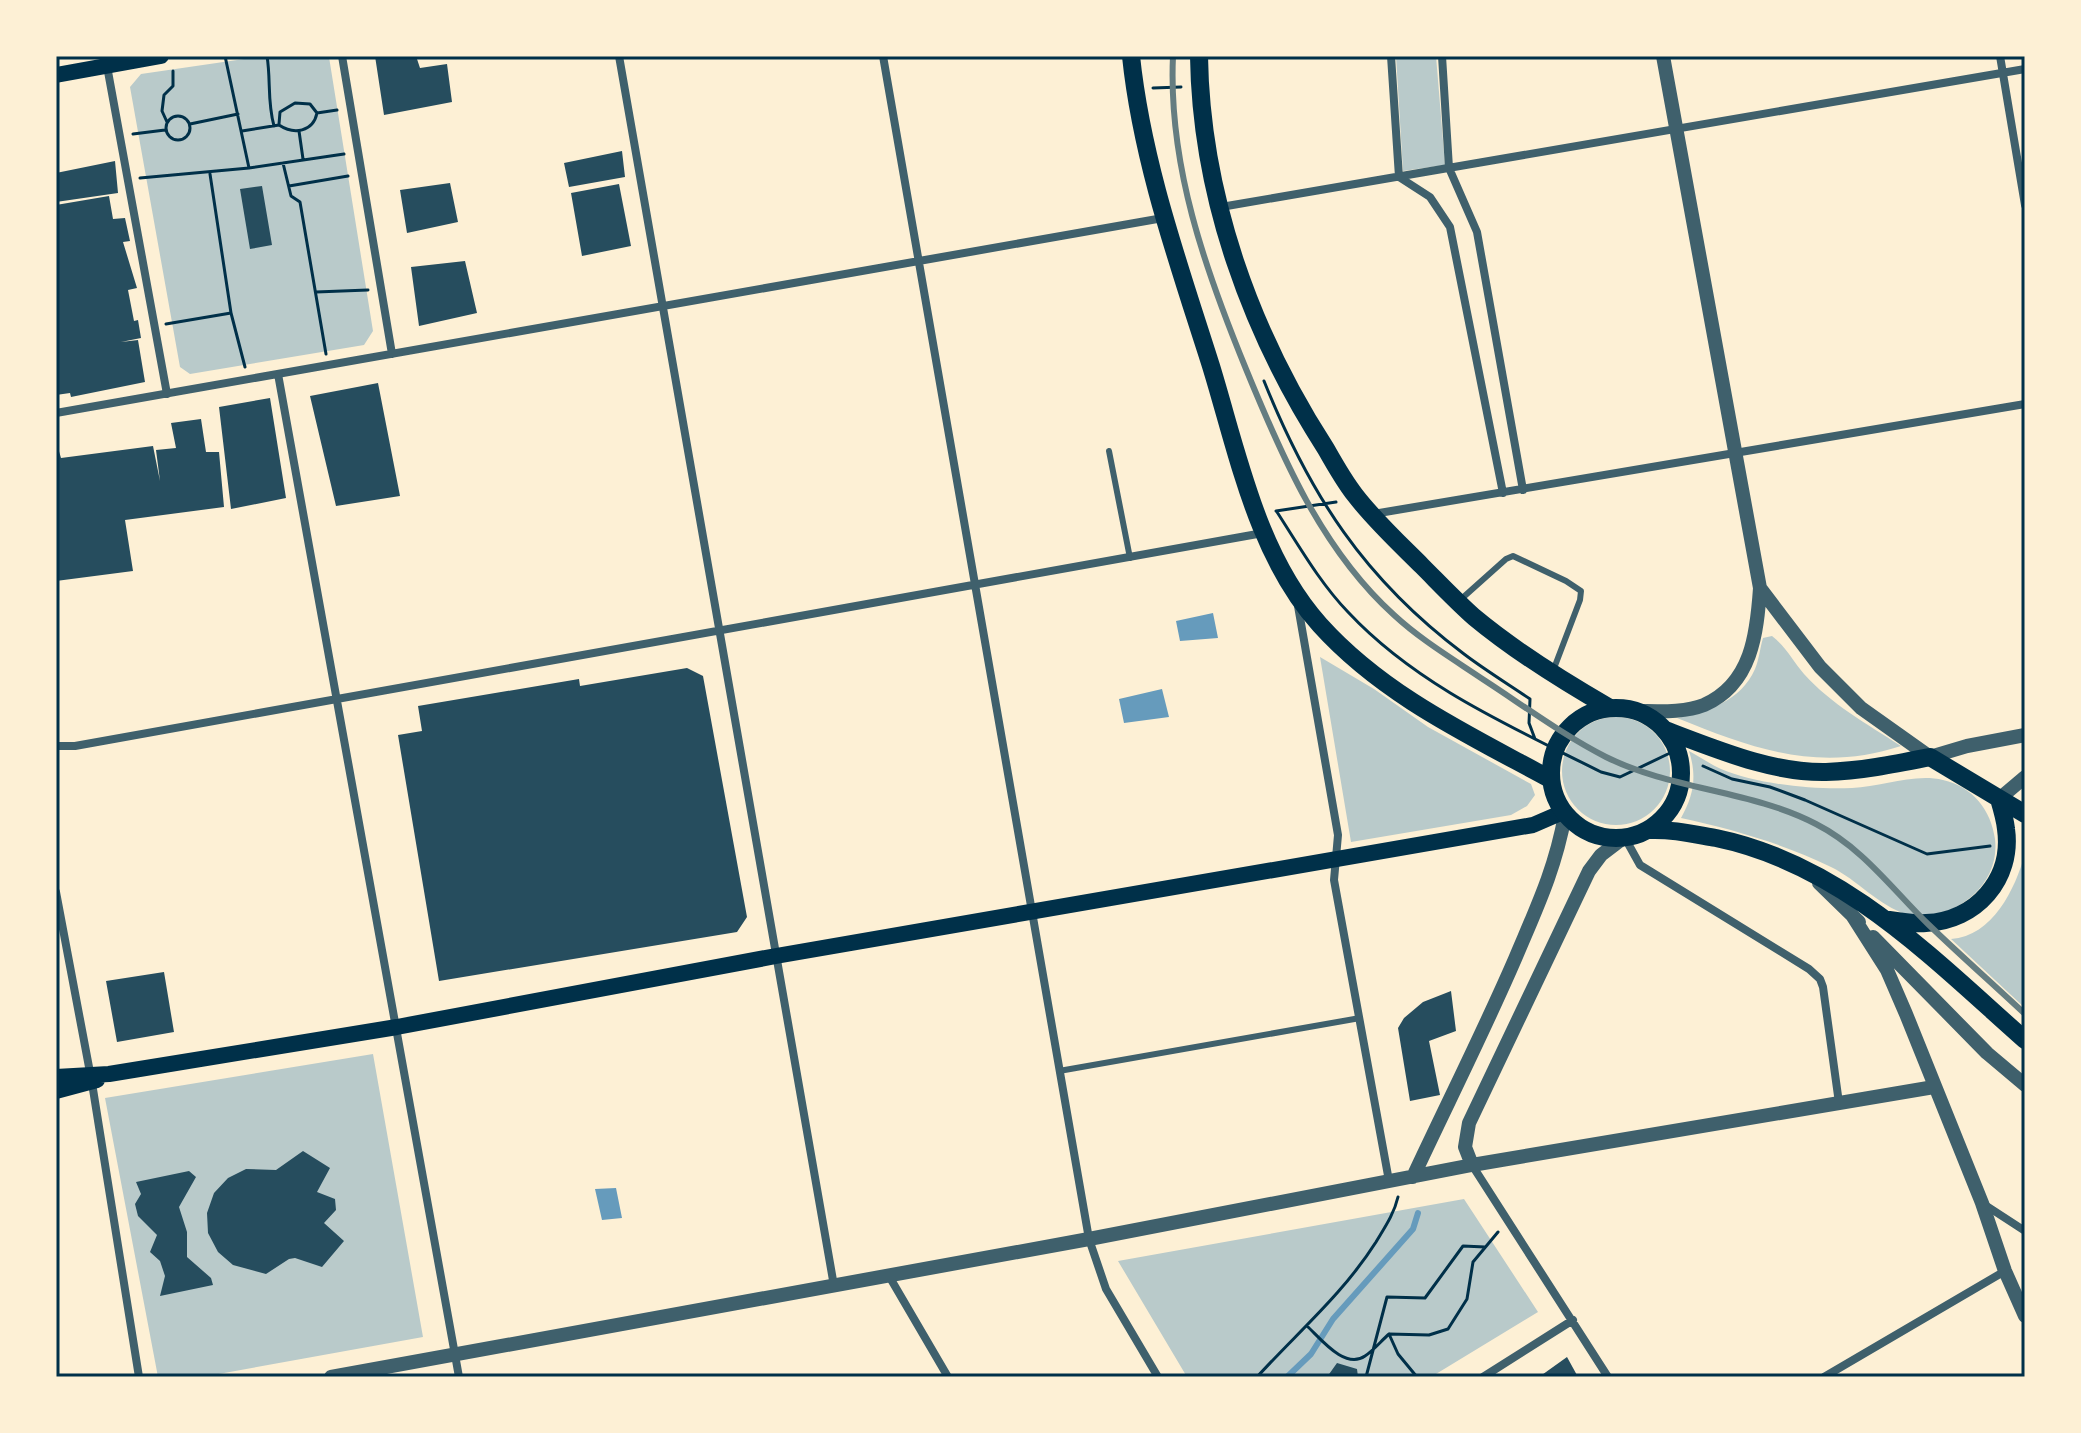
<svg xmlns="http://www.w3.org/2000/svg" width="2081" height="1433" font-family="Rubik,sans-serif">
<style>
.green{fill:#b9caca}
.water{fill:#669bbc}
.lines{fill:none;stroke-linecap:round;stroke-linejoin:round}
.stream{stroke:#669bbc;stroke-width:6}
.building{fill:#264d5e}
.path{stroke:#003049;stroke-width:3}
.service{stroke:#3f606c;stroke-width:6}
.minor{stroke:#3f606c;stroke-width:8}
.tertiary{stroke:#3f606c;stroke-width:14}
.secondary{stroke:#003049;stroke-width:16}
.primary{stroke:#003049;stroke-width:18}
.rail{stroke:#657d81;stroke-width:6}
.neatline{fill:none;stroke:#003049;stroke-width:3}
</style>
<rect width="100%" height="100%" fill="#fdf0d5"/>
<path class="green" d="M 264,56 L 329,57 L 373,331 L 364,345 L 190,374 L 180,367 L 130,87 L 141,74 Z
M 1396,56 L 1436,56 L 1445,165 L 1403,171 Z
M 1772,636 C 1786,647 1793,661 1804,674 C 1831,704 1867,724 1901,746 C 1819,773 1753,749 1677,718 C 1708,711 1741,701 1755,669 C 1759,660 1760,648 1763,638 Z
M 1320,657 L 1374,689 L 1428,727 L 1531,784 L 1535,795 L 1527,806 L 1511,815 L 1351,842 Z
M1562 771a54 54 0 1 1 108 0a54 54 0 1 1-108 0Z
M 1689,751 C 1700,757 1710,764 1721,769 C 1756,784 1814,790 1852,788 C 1881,787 1914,773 1943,780 C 1973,787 1991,810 1995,839 C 2000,880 1964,913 1926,915 C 1920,915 1914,916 1908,915 C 1877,905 1858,880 1831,867 C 1784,844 1732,829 1681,818 C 1694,795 1697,776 1689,751 Z
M 2025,854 L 2025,1008 L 1951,939 C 1993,936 2015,889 2025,854 Z
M 373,1054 L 423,1337 L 202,1377 L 158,1377 L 105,1098 Z
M 1464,1199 L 1538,1312 L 1431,1377 L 1187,1377 L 1118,1261 Z"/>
<path class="water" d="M 1213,613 L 1218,638 L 1180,641 L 1176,621 Z
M 1162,689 L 1169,717 L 1124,723 L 1119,699 Z
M 616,1188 L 622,1218 L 602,1220 L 595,1189 Z"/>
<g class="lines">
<path class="stream" d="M 1287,1377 L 1311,1354 L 1333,1319 L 1413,1229 L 1418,1213"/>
</g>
<path class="building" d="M 375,56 L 416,56 L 420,68 L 447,64 L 452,102 L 384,115 Z
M 622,151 L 625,177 L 569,187 L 564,163 Z
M 115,161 L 118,193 L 56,202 L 56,173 Z
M 450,183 L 458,222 L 407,233 L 400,190 Z
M 619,184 L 631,246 L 582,256 L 571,193 Z
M 262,186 L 272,245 L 250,249 L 240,189 Z
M 109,196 L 113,219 L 125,218 L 130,241 L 123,242 L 137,288 L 128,290 L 134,321 L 138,320 L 141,338 L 121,342 L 138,340 L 145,382 L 71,397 L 70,393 L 56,395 L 56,205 Z
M 465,261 L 477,313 L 419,326 L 411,267 Z
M 378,383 L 400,496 L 336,506 L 310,396 Z
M 270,398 L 286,498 L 231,509 L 219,407 Z
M 201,419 L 206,452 L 219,452 L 224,507 L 125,520 L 133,571 L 56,581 L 56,441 L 61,458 L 153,446 L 160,481 L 156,450 L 176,448 L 171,423 Z
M 687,668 L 703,676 L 747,917 L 737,932 L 439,981 L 398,735 L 422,731 L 418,706 L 579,679 L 580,686 Z
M 164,972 L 174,1032 L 117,1042 L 106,981 Z
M 1451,991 L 1456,1031 L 1429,1041 L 1440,1095 L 1410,1101 L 1398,1028 L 1404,1018 L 1423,1002 Z
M 303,1151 L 330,1168 L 317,1192 L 335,1199 L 336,1210 L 324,1223 L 344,1241 L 322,1267 L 295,1258 L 289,1259 L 266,1274 L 233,1265 L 218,1252 L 208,1233 L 207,1213 L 214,1193 L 228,1178 L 246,1169 L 276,1170 Z
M 189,1171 L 196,1177 L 179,1207 L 187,1232 L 187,1257 L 211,1278 L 213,1285 L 160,1296 L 165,1276 L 160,1261 L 150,1252 L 157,1235 L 138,1216 L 135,1204 L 141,1194 L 136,1182 Z
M 1567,1357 L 1578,1377 L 1539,1377 Z
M 1337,1363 L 1357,1369 L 1358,1377 L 1327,1377 Z"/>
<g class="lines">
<path class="path" d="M 267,56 C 271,80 267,101 274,126
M 1153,88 L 1181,87
M166 128a12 12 0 1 1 24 0a12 12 0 1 1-24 0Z
M 167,122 L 162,111 L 164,95 L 173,86 L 173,71
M 190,124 L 238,114
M 279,124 L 280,112 L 295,103 L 310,104 L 317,113
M 242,131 L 279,125 C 294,135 313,132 317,113 L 337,110
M 299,131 L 303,159
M 133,134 L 165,130
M 283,163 L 291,196 L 300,202 L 326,354
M 249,168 L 344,154
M 140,178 L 249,168 L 225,56
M 289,186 L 348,176
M 316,292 L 368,290
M 231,313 L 245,367
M 166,324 L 231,313 L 210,174
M 1264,381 C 1310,495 1364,579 1464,654 C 1485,670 1508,684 1530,699 L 1529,723 L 1535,739
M 1276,511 L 1336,502
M 1277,512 C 1299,546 1320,583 1348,612 C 1417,686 1512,727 1601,772 L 1620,777 L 1670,753
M 1703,766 L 1732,779 L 1770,787 L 1805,800 L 1927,854 L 1990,846
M 1307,1326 C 1321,1339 1345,1370 1365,1356 C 1374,1350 1381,1341 1389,1334 L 1429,1335 L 1448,1329 L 1467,1299 L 1473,1262 L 1498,1232
M 1389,1334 L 1398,1354 L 1417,1377
M 1257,1377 C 1298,1332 1343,1294 1376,1242 C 1385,1227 1394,1214 1398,1197
M 1366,1377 L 1387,1297 L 1425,1298 L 1463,1246 L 1485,1247"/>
<path class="service" d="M 1109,451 L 1130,558
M 1459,601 L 1506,559 L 1513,556 L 1566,581 L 1581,591 L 1580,600 L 1553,671
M 1059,1071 L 1360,1018"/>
<path class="minor" d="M 342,56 L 392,354
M 619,56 L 834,1286
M 883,56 L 1089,1239 L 1106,1289 L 1158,1377
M 1391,56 L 1399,177 L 1430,197 L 1450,227 L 1503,493
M 1442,56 L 1449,168 L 1477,232 L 1523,490
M 2000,56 L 2025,205
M 107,66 L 167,394
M 1221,207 L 2025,69
M 278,374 L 459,1377
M 56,413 L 1163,218
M 1373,514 L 2025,404
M 1298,606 L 1338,835 L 1334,880 L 1389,1181
M 56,746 L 75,746 L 1263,533
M 1625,838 L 1640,865 L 1809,969 L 1820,979 L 1823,987 L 1839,1103
M 56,892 L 92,1083 L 139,1377
M 1472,1165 L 1608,1377
M 1982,1203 L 2025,1231
M 889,1276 L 948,1377
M 1483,1377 L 1573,1320
M 1824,1377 L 2005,1271"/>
<path class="tertiary" d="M 1760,588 L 1820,667 L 1861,708 L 1930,757 L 1967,746 L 2025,735
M 1636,711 C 1657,711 1684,713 1704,705 C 1752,684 1757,633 1760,588 L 1663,56
M 1999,799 L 2025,777
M 1819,883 L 1859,922
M 1852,915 L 1887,970 L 1906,1014 L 1982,1203 L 2005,1271 L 2025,1316
M 1873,937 L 1987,1053 L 2025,1085
M 1472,1165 L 1465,1147 L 1469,1123 L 1589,871 L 1601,855 L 1622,839
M 1413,1177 C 1447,1104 1483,1033 1515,959 C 1536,909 1555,870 1565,815
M 331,1377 L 1089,1239 L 1472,1165 L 1934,1087"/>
<path class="secondary" d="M 56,75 L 161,56
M 56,1077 L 109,1074 L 397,1027 L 776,956 L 1533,825 L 1563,812
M 56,1091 L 97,1080"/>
<path class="primary" d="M 1131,56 C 1142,162 1179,265 1211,366 C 1238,454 1257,555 1320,625 C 1383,695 1469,735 1550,779
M 1199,56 C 1201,196 1251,333 1326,449 C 1335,465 1344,481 1355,495 C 1375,521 1399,543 1422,566 C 1439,583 1456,601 1474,617 C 1516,652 1563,681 1610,708
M1551 773a65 65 0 1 1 130 0a65 65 0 1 1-130 0Z
M 1665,730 C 1716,749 1771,773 1826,772 C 1861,771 1895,764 1930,757 L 2025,814
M 1649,830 C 1672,829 1693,834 1716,838 C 1842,864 1932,958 2025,1040
M 1889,920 C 1901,922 1914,924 1926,923 C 1976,921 2013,879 2006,829 C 2005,819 2002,809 1999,799"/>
<path class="rail" d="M 1173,56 C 1168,165 1205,269 1246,369 C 1282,457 1322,550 1394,615 C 1421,640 1453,659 1484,680 C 1524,706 1563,735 1606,757 C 1672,790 1751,790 1816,824 C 1863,848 1892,889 1929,925 C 1960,955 1993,984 2025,1014"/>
</g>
<rect width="2081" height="1433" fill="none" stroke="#fdf0d5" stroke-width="116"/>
<rect x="58" y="58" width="1965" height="1317" class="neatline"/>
</svg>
